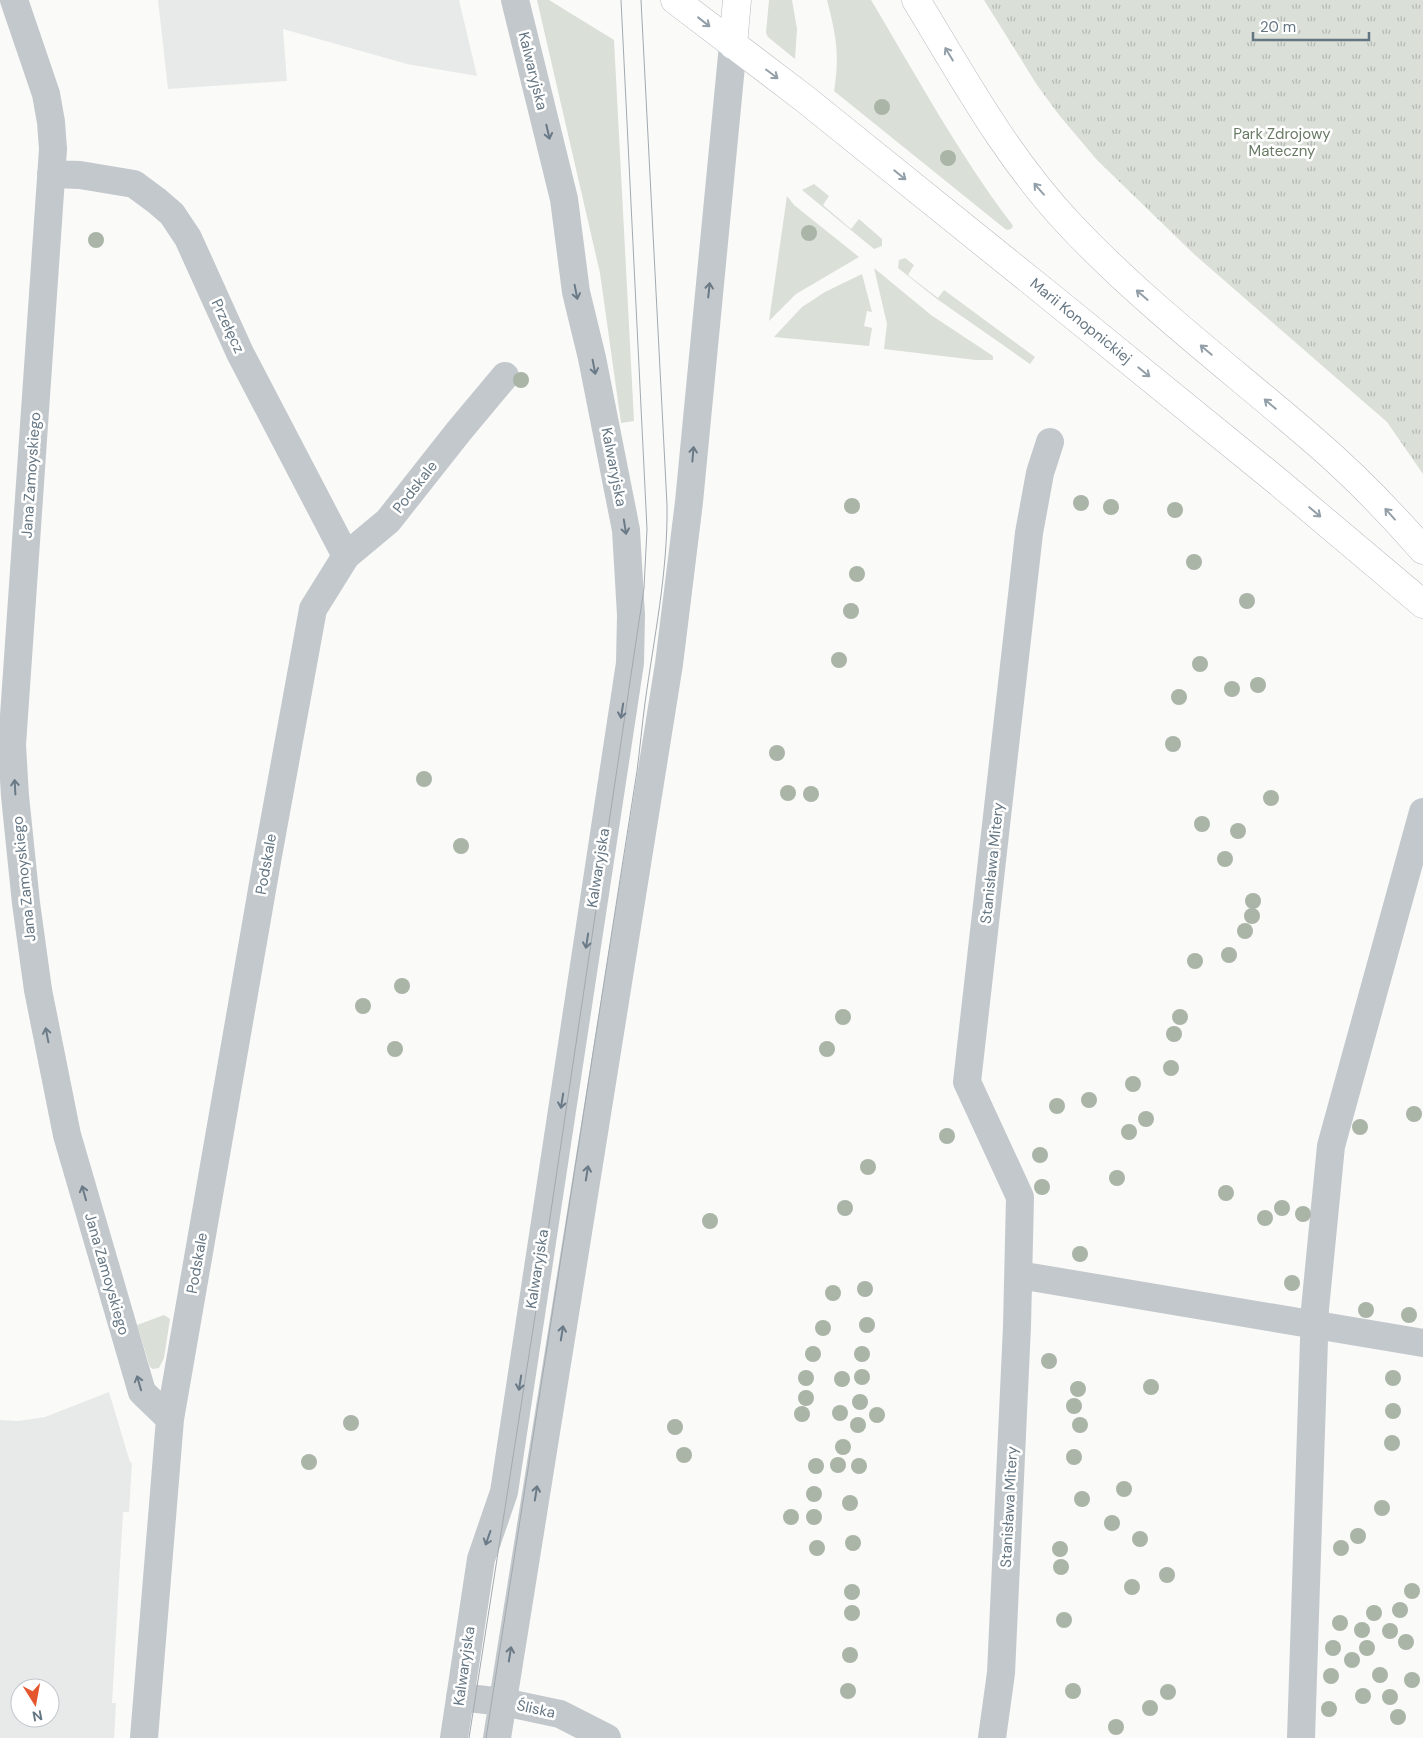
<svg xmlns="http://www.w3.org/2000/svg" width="1423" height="1738" font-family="'DM Sans',sans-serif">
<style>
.built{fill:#e8e9e9;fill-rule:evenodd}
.green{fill:#dadfd7}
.park{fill:url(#park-tufts)}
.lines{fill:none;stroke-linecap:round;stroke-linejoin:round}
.major-casing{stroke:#b5babe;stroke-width:29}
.minor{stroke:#c3c8cc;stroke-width:28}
.major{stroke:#fff;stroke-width:28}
.tram{stroke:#a2aab0;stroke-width:1}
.tree{fill:#aab4a7}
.oneway{stroke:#939fa8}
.oneway2{stroke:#6a7a87}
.labels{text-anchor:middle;stroke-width:5;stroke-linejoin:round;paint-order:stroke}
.street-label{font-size:15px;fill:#657683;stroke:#fff}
.park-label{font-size:15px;fill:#687a64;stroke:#fff}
</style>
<defs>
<pattern id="park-tufts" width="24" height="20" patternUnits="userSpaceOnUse" patternTransform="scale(1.25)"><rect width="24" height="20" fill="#dadfd7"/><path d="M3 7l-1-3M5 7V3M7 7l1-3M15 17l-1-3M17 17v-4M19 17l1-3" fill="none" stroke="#b4b9b4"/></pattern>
</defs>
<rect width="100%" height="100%" fill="#fafaf8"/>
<path class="built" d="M 158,0 L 459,0 L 477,76 L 407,64 L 283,29 L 287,81 L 168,89 Z
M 109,1392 L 130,1462 L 132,1463 L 129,1512 L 123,1512 L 112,1703 L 116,1703 L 114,1738 L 0,1738 L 0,1420 L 18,1421 L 45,1417 ZM 20,1688 L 50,1688 L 50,1718 L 20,1718 Z"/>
<path class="green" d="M 537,0 L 549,0 L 614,40 L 634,421 L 621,423 L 600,273 Z
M 769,0 L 792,0 L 797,29 L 795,59 L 768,37 L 766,33 Z
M 827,0 L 871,0 C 916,75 958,153 1011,223 L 1013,226 L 1011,229 L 1007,230 L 1004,228 L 834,91 C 840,54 836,35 827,0 Z
M 814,184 L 829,196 L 823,205 L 851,229 L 859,219 L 882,239 L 882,246 L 874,249 L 802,190 Z
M 787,196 L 794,205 L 859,257 L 796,294 L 769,321 Z
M 905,258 L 914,265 L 908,275 L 938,298 L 944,290 L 1035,357 L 1030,364 L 937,299 L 898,268 L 899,260 Z
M 874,268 L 931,315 L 993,356 L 993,360 L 976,360 L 884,349 L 887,324 Z
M 862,274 L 872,312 L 867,311 L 864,326 L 872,328 L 869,346 L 774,337 L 802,307 L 825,292 Z
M 164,1315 L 170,1319 L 164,1358 L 159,1368 L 153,1369 L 150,1367 L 137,1325 Z"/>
<path class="park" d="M 984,0 L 1423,0 L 1423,474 L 1387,422 L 1195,255 L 1097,160 L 1059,115 L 1037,85 Z"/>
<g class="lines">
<defs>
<path id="major" d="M 675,0 L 805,99 L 1052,298 L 1277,481 L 1423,604
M 916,0 C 964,79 1008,160 1072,227 C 1145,304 1230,368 1311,438 C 1351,472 1388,510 1423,550
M 733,45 L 737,0"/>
</defs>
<use href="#major" class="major-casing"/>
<path class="minor" d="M 14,0 L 46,94 L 51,122 L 53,149 L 12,745 L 15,796 L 26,903 L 38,990 L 67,1135 L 142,1392 L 170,1419
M 51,174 L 80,175 L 134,184 L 157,201 L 172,214 L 188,238 L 240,353 L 346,556
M 1019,1275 L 1423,1343
M 460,1697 L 503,1702 L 560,1714 L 607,1738
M 144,1738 L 170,1419 L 267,861 L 313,609 L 346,556 L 388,521 L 459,431 L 505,376
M 454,1738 L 481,1559 L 504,1492 L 630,663 L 631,615 L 626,530 L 592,358 L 576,292 L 564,199 L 515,0
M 497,1738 L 669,664 L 689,502 L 733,45
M 992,1738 L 1001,1673 L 1017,1326 L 1020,1197 L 967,1082 L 1029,533 L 1040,473 L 1050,442
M 1301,1738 L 1315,1309 L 1331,1146 L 1423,812"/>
<use href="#major" class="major"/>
<path class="tram" d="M 469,1738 L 541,1278 L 644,588 L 647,529 L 621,0
M 486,1738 L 637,771 C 640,748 642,725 645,703 C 654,637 668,572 667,505 L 641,0"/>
</g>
<g class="tree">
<circle cx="882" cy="107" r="8"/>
<circle cx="948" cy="158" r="8"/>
<circle cx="809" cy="233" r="8"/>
<circle cx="96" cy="240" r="8"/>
<circle cx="521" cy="380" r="8"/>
<circle cx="1081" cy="503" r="8"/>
<circle cx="852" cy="506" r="8"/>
<circle cx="1111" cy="507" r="8"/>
<circle cx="1175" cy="510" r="8"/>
<circle cx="1194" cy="562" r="8"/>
<circle cx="857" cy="574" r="8"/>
<circle cx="1247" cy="601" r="8"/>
<circle cx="851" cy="611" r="8"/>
<circle cx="839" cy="660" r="8"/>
<circle cx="1200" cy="664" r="8"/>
<circle cx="1258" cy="685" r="8"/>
<circle cx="1232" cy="689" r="8"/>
<circle cx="1179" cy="697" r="8"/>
<circle cx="1173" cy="744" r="8"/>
<circle cx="777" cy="753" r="8"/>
<circle cx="424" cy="779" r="8"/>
<circle cx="788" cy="793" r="8"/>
<circle cx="811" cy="794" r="8"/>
<circle cx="1271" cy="798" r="8"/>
<circle cx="1202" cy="824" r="8"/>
<circle cx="1238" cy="831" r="8"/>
<circle cx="461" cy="846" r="8"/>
<circle cx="1225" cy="859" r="8"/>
<circle cx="1253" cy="901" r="8"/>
<circle cx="1252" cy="916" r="8"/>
<circle cx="1245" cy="931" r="8"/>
<circle cx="1229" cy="955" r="8"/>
<circle cx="1195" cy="961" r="8"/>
<circle cx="402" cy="986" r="8"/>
<circle cx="363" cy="1006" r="8"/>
<circle cx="843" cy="1017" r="8"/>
<circle cx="1180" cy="1017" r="8"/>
<circle cx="1174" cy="1034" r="8"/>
<circle cx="395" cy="1049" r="8"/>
<circle cx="827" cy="1049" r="8"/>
<circle cx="1171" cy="1068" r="8"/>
<circle cx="1133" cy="1084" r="8"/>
<circle cx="1089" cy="1100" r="8"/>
<circle cx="1057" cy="1106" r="8"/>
<circle cx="1414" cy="1114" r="8"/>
<circle cx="1146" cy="1119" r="8"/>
<circle cx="1360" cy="1127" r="8"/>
<circle cx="1129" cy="1132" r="8"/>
<circle cx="947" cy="1136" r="8"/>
<circle cx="1040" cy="1155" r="8"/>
<circle cx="868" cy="1167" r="8"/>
<circle cx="1117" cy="1178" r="8"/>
<circle cx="1042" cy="1187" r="8"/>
<circle cx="1226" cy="1193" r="8"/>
<circle cx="845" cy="1208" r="8"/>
<circle cx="1282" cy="1208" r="8"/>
<circle cx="1303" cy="1214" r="8"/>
<circle cx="1265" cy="1218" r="8"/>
<circle cx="710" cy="1221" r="8"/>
<circle cx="1080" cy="1254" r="8"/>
<circle cx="1292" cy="1283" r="8"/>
<circle cx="865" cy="1289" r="8"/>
<circle cx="833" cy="1293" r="8"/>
<circle cx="1366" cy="1310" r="8"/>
<circle cx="1409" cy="1315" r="8"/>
<circle cx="867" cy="1325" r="8"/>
<circle cx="823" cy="1328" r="8"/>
<circle cx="813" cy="1354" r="8"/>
<circle cx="862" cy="1354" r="8"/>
<circle cx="1049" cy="1361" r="8"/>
<circle cx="862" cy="1377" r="8"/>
<circle cx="806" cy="1378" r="8"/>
<circle cx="1393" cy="1378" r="8"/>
<circle cx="842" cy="1379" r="8"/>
<circle cx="1151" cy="1387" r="8"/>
<circle cx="1078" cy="1389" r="8"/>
<circle cx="806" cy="1398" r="8"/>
<circle cx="860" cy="1402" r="8"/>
<circle cx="1074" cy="1406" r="8"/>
<circle cx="1393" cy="1411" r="8"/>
<circle cx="840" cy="1413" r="8"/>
<circle cx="802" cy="1414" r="8"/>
<circle cx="877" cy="1415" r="8"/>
<circle cx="351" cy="1423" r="8"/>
<circle cx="858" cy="1425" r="8"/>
<circle cx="1080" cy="1425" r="8"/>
<circle cx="675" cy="1427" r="8"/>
<circle cx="1392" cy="1443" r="8"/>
<circle cx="843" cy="1447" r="8"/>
<circle cx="684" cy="1455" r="8"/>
<circle cx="1074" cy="1457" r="8"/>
<circle cx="309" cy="1462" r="8"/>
<circle cx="838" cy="1465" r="8"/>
<circle cx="816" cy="1466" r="8"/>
<circle cx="859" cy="1466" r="8"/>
<circle cx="1124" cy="1489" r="8"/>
<circle cx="814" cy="1494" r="8"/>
<circle cx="1082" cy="1499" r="8"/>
<circle cx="850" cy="1503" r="8"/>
<circle cx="1382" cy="1508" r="8"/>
<circle cx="791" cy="1517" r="8"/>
<circle cx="814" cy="1517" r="8"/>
<circle cx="1112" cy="1523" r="8"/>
<circle cx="1358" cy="1536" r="8"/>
<circle cx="1140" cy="1539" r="8"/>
<circle cx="853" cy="1543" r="8"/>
<circle cx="817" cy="1548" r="8"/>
<circle cx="1341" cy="1548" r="8"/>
<circle cx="1060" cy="1549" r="8"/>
<circle cx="1061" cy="1567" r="8"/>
<circle cx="1167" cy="1575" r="8"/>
<circle cx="1132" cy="1587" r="8"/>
<circle cx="1412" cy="1591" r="8"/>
<circle cx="852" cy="1592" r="8"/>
<circle cx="1400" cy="1610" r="8"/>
<circle cx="852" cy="1613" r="8"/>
<circle cx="1374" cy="1613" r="8"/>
<circle cx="1064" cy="1620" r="8"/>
<circle cx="1340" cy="1623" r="8"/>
<circle cx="1362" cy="1630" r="8"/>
<circle cx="1390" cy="1631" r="8"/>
<circle cx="1406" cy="1642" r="8"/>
<circle cx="1333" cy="1648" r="8"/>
<circle cx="1367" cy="1648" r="8"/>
<circle cx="850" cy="1655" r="8"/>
<circle cx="1352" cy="1660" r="8"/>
<circle cx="1380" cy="1675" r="8"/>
<circle cx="1331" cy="1676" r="8"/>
<circle cx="1412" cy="1680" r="8"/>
<circle cx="848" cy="1691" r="8"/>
<circle cx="1073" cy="1691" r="8"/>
<circle cx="1168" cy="1692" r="8"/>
<circle cx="1363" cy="1696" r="8"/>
<circle cx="1390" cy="1697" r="8"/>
<circle cx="1150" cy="1708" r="8"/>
<circle cx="1329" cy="1709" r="8"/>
<circle cx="1398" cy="1717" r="8"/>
<circle cx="1116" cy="1727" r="8"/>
</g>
<defs><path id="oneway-shaft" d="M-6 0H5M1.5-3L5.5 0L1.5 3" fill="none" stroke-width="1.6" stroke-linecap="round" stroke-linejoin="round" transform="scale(1.25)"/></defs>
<g class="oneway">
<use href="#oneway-shaft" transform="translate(704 22) rotate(38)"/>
<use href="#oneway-shaft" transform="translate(949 54) rotate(-121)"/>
<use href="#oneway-shaft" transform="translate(772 74) rotate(37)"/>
<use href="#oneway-shaft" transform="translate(900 175) rotate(39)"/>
<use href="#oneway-shaft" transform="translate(1039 189) rotate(-131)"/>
<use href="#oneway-shaft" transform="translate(1142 295) rotate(-139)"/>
<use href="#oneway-shaft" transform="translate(1206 350) rotate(-140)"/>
<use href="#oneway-shaft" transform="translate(1144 372) rotate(39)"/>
<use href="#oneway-shaft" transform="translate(1270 404) rotate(-140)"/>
<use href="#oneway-shaft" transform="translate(1315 512) rotate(40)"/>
<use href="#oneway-shaft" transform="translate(1390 514) rotate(-132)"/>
</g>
<g class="oneway2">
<use href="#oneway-shaft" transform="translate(548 132) rotate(77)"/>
<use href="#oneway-shaft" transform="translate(709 290) rotate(-84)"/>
<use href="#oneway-shaft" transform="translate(576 292) rotate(79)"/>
<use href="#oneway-shaft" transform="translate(594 367) rotate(79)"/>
<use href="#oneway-shaft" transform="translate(693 454) rotate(-85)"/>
<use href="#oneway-shaft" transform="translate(625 527) rotate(81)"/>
<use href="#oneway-shaft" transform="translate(622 711) rotate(99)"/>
<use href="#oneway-shaft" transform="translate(15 787) rotate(-93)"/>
<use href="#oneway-shaft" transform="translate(587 941) rotate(99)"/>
<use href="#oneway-shaft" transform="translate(47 1035) rotate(-101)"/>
<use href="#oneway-shaft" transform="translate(562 1101) rotate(99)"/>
<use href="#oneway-shaft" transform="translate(587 1173) rotate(-81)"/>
<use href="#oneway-shaft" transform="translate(84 1193) rotate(-106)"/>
<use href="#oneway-shaft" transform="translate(562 1333) rotate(-81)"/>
<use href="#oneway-shaft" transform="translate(139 1383) rotate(-106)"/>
<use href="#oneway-shaft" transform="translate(520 1383) rotate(99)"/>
<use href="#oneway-shaft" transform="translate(536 1493) rotate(-81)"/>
<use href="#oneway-shaft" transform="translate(488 1538) rotate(109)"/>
<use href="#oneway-shaft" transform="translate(510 1654) rotate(-81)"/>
</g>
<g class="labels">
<g class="street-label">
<text transform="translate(533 71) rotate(76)" y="5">Kalwaryjska</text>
<text transform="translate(1081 321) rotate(39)" y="5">Marii Konopnickiej</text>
<text transform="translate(228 326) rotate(65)" y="5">Przełęcz</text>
<text transform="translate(614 467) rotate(79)" y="5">Kalwaryjska</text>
<text transform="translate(31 475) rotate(-86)" y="5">Jana Zamoyskiego</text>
<text transform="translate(415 487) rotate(-52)" y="5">Podskale</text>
<text transform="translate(992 863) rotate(-84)" y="5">Stanisława Mitery</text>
<text transform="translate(266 864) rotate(-80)" y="5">Podskale</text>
<text transform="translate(598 868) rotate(-81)" y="5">Kalwaryjska</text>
<text transform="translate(24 879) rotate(-96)" y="5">Jana Zamoyskiego</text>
<text transform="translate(197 1263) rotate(-80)" y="5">Podskale</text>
<text transform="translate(537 1269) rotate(-81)" y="5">Kalwaryjska</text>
<text transform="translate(107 1274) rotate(74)" y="5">Jana Zamoyskiego</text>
<text transform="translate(1009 1507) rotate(-87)" y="5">Stanisława Mitery</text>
<text transform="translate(464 1666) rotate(-82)" y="5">Kalwaryjska</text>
<text transform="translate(536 1709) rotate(12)" y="5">Śliska</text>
</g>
<g class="park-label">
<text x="1282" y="139">Park Zdrojowy<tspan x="1282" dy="17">Mateczny</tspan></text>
</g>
</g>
<g transform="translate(35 1703) rotate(169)"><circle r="24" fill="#ffffff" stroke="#c1c8cd"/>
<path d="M0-4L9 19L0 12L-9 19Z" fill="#e4572e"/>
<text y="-8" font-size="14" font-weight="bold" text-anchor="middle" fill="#657683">N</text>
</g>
<path d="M1253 32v8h116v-8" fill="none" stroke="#657683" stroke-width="2.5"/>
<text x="1260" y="32" font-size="15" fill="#657683" stroke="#ffffff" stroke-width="4" paint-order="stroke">20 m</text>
</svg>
